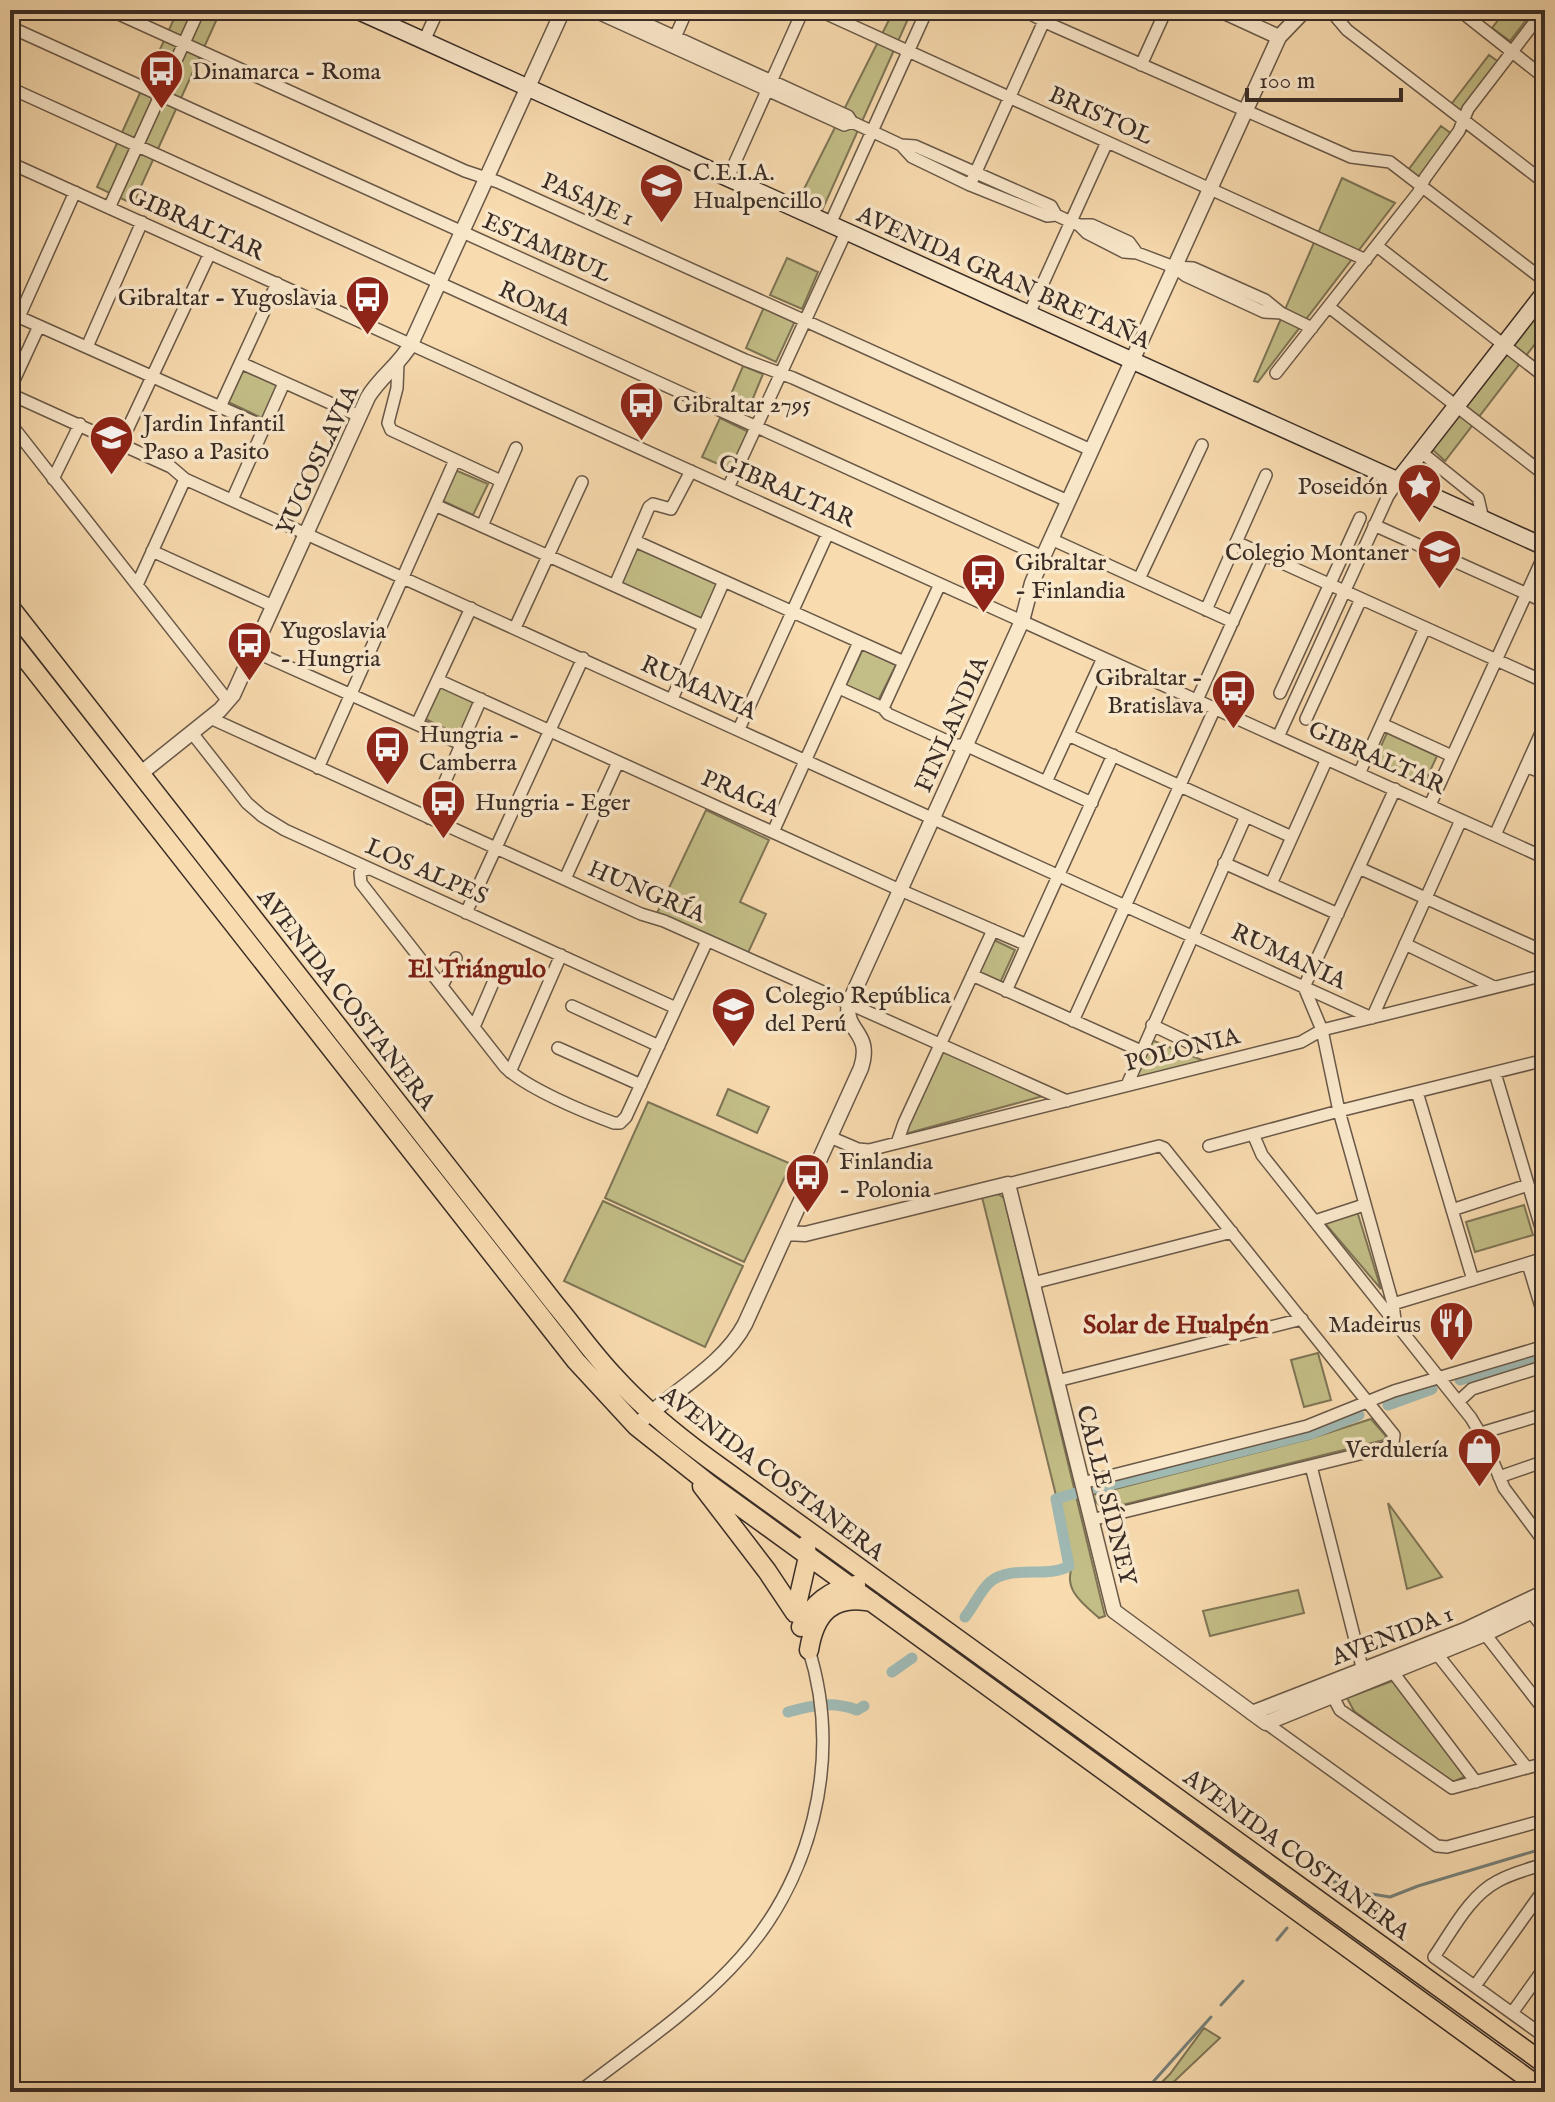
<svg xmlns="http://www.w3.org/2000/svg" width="1555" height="2102" font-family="'IM FELL English',serif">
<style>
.green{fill:#c3be87;stroke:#7e7556;stroke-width:2}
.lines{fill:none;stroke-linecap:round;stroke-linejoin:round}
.stream{stroke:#76817b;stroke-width:3}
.canal{stroke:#9fb9b3;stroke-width:11}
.minor-casing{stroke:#695848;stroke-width:14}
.tertiary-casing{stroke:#695848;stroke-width:17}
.secondary-casing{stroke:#392c26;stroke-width:19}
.primary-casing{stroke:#392c26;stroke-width:21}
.minor{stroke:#fae8cb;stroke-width:11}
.tertiary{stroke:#fae8cb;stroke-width:14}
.secondary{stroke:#fae8cb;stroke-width:16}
.primary{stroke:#f8dbaf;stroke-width:18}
.labels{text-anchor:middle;stroke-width:7;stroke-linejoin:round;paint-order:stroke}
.poi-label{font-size:24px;fill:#392c26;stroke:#fae8cb;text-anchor:start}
.street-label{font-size:24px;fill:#392c26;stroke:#fae8cb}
.neighbourhood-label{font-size:26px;font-weight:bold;fill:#7a1f14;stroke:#fae8cb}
</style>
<rect width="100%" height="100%" fill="#f8dbaf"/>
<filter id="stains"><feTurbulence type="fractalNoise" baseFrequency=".0025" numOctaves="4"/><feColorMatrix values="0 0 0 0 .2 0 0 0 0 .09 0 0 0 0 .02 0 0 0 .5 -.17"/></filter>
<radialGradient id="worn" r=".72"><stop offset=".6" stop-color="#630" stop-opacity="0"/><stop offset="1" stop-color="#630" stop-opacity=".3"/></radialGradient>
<path class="green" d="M 178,10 L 221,10 L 133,204 L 97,187 Z
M 894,10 L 912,10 L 820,215 L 796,205 Z
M 1506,10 L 1534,10 L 1510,41 L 1492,28 Z
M 1489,55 L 1503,65 L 1460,121 L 1446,111 Z
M 1441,126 L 1460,140 L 1422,191 L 1403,177 Z
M 1342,178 L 1395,203 L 1258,382 L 1254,381 Z
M 787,258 L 818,272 L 802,309 L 770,295 Z
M 1545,304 L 1545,331 L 1445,461 L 1432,449 Z
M 764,307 L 795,321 L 776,362 L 746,348 Z
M 743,366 L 763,374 L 749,408 L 729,399 Z
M 242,367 L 280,385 L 264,419 L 226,401 Z
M 720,418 L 751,433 L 734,471 L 702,457 Z
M 455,470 L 488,484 L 473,515 L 441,500 Z
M 638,545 L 720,583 L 702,621 L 620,583 Z
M 863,649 L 896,665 L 878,701 L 846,685 Z
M 437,684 L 475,701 L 459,735 L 421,717 Z
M 1387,733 L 1437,756 L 1423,786 L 1373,763 Z
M 706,810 L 769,840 L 740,902 L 766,914 L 747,955 L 657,913 Z
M 994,940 L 1015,950 L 1000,983 L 978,974 Z
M 1144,1037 L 1207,1062 L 1124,1082 Z
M 943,1051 L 1043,1096 L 905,1134 Z
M 728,1089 L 769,1107 L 757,1133 L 717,1115 Z
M 648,1102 L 791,1164 L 744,1262 L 605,1198 Z
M 998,1194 L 1004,1198 L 1105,1616 L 1099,1618 C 1082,1603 1062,1589 1073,1564 L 982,1197 Z
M 603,1201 L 743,1266 L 705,1347 L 564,1281 Z
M 1524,1205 L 1533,1235 L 1475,1252 L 1466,1222 Z
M 1357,1211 L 1381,1289 L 1323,1221 Z
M 1318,1353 L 1331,1400 L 1304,1407 L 1291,1360 Z
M 1371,1419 L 1386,1436 L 1384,1440 L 1114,1507 C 1102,1507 1097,1506 1092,1495 L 1309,1439 Z
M 1388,1503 L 1442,1577 L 1407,1589 Z
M 1298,1590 L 1304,1613 L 1210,1636 L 1203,1611 Z
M 1395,1680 L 1466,1776 L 1451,1783 L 1354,1711 L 1347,1698 Z
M 1204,2028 L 1220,2038 L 1163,2092 L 1152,2092 L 1170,2074 Z"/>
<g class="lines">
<path class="stream" d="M 1334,1882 L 1345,1880 L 1366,1893 L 1390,1897 L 1418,1886 L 1545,1848
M 1277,1940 L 1287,1928
M 1221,2005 L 1243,1981
M 1144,2092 L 1211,2017"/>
<path class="canal" d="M 1460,1380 L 1545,1354
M 1388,1405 L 1432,1389
M 1097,1488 L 1310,1434 L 1359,1415
M 965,1617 C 974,1606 980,1591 990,1582 C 1012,1564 1047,1579 1069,1566 L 1056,1499 L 1076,1493
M 892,1672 L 912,1658
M 788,1712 C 813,1705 833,1701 857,1710 L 864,1706"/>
<defs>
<path id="minor" d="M 110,10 L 465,171 L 498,182 L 1091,450
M 591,10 L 844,125 L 852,122
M 617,10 L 848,116 L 852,122 L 901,145 L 912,157 L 970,185 L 1047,216 L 1056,215 L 1071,222 L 1079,225 L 1087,233 L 1124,252 L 1137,253 L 1174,267 L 1186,276 L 1264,312 L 1281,313
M 818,10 L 1366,260
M 1023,10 L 1054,26 L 1351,157 L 1390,162 L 1545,281
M 1330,10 L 1347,30 L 1545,183
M 1459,10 L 1545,78
M 10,27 L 745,360 L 793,378 L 1068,501
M 424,41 L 438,10
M 673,42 L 687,10
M 1141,65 L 1166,10
M 10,88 L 1043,557
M 901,145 L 915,146 L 1051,206 L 1056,215
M 10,163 L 1545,858
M 728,178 L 803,10
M 970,185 L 1049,10
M 109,208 L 199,10
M 830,224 L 927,10
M 1079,225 L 1092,225 L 1129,242 L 1137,253
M 1377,246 L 1545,377
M 1174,267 L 1193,268 L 1265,300 L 1281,313 L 1312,328
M 1329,307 L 1545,475
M 10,313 L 265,427
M 1029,314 L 1107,142
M 19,317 L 75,192
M 87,347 L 142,222
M 241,363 L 359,416
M 398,363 L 397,388 L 388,423 L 391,430 L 501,481
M 1276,373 L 1418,193 L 1425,178 L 1459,131 L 1468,109 L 1544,10
M 10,389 L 39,326
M 10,394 L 171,467 L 185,479 L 1372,1018 L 1461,820
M 220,407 L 277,283
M 10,423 L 228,701
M 121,443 L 210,253
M 1421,452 L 1478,498 L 1483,519
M 53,479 L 80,424
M 728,488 L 846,232
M 232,500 L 284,383
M 435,505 L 704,626
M 1374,525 L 1545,602
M 482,526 L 516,448
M 1051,539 L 1233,622
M 635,541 L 904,662
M 1236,542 L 1545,682
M 152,551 L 273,606
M 1139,579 L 1202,445
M 137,585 L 185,479
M 615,585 L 649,507 L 653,504 L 671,509 L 691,471
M 1206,610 L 1266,475
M 515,628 L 582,482
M 253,651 L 461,744
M 438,680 L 900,890 L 1027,945
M 839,688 L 883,708 L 888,714 L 956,745 L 965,745 L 1092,803
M 1280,693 L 1360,518
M 672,699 L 724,581
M 1197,700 L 1263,555
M 883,708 L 940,584
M 210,718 L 641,914 L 664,921 L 1067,1101
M 1306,719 L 1361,599
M 417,724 L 471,608
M 1382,724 L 1452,756
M 739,729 L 828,533
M 192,733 L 247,803 L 262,816 L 285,830 L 676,1008
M 1068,735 L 1292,837
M 1278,737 L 1388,496 L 1398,481
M 1530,757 L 1545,764
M 1526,766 L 1545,774
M 318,768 L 455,460
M 1359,774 L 1425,628
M 1046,782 L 1103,658
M 1395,789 L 1304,987 L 1322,1030 L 1339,1111 L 1393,1304 L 1395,1320
M 1430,805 L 1545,553
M 429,818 L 481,699
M 773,832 L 859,642
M 1495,835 L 1545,724
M 1224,863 L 1338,914
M 1359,868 L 1545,952
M 369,869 L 364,870 L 360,873 L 361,883 L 505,1067 C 526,1088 584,1112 614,1123 L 620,1123 L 626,1117 L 707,941
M 565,879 L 618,762
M 1271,884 L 1327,759
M 466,913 L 583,658
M 1405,944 L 1494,987
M 972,975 L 1141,1051
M 442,986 L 456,958
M 1006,991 L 1113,755
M 572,1006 L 659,1046
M 1073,1021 L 1215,708
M 1152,1025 L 1198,1047
M 474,1027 L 493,983
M 558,1048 L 641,1085
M 510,1072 L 561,955
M 1495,1073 L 1545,1241
M 1127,1085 L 1246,816
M 1417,1092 L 1473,1280
M 1253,1134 L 1262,1155 L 1471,1418 L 1483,1438 L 1504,1488 L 1545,1543
M 830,1137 L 858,1149 L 869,1150 L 1301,1042 L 1322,1030 L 1545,975
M 897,1143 L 904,1123 L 993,930
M 1209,1146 L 1339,1111 L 1545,1060
M 1008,1184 L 1159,1146 L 1164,1148 L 1394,1435 L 1393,1443 L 1384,1448 L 1091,1520
M 1452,1210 L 1528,1185
M 1315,1221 L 1364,1205
M 1528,1264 L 1545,1320
M 1033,1283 L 1232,1232
M 1393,1304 L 1545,1258
M 1057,1381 L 1302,1319
M 1459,1401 L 1472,1389 L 1545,1366
M 1481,1433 L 1545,1414
M 1311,1466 L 1364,1675
M 1499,1477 L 1545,1461
M 1082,1483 L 1307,1426 L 1394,1391 L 1545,1346
M 1531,1612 L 1545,1630
M 1485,1634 L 1545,1711
M 1437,1654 L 1527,1768
M 1392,1671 L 1476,1782
M 1332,1695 L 1340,1710 L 1452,1788 L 1545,1763
M 1266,1723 L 1437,1846 L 1447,1847 L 1545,1820
M 1545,1864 C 1529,1869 1512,1873 1498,1881 C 1469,1896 1452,1931 1434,1957 L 1545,2037
M 1475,1986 L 1545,1888
M 1512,2013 L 1545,1967
M 579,2092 C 629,2053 686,2015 730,1969 C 812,1885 844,1759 808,1647"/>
<path id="tertiary" d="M 1220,10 L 1279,37
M 140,774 L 220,710 L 233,695 L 368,397 C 380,377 400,364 411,344 L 563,10
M 786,1233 L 805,1234 L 1008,1184 L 1114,1611 L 1266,1723 L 1485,1634 L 1545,1605
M 636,1426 C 671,1392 723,1366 745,1324 L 861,1068 C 873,1031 843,1032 849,1003 L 1022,621 L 1032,583 L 1043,557 L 1279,37 L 1305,10
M 1252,1713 L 1465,1630 L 1545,1592"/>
<path id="secondary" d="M 356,10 L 1545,547
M 1398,481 L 1545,292"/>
<path id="primary" d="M 10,607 L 555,1304 C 575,1328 593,1354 615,1377 C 643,1408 675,1434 709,1459 L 1545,2064
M 10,639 L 576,1361 L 636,1426 L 709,1484 L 1545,2091
M 702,1486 L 767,1571 L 795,1613
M 795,1613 L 807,1561 L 806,1545
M 801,1627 C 811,1604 831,1589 856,1585
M 809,1650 C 815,1613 833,1594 872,1602"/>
</defs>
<use href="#minor" class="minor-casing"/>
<use href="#tertiary" class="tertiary-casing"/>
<use href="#secondary" class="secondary-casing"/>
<use href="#primary" class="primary-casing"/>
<use href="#minor" class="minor"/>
<use href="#tertiary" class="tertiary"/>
<use href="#secondary" class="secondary"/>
<use href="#primary" class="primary"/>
</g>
<defs>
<symbol id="bus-pin" viewBox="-11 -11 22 30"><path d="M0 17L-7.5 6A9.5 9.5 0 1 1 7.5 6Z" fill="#8f2418" stroke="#fae8cb"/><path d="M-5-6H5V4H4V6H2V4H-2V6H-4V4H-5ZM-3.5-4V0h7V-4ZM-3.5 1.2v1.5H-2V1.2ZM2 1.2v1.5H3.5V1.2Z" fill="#fff"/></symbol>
<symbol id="school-pin" viewBox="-11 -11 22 30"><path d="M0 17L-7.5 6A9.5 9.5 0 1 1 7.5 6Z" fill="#8f2418" stroke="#fae8cb"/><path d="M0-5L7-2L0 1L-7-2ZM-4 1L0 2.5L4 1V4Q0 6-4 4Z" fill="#fff"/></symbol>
<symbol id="sight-pin" viewBox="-11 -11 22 30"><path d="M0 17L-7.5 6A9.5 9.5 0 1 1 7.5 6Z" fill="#8f2418" stroke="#fae8cb"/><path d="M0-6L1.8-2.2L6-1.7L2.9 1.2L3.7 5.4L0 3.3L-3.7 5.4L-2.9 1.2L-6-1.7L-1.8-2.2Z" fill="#fff"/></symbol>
<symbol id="restaurant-pin" viewBox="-11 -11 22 30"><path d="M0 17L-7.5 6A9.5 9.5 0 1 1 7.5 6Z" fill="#8f2418" stroke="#fae8cb"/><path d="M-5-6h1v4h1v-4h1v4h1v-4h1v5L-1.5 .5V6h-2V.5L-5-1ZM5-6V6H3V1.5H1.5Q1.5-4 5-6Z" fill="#fff"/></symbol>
<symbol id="shop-pin" viewBox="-11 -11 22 30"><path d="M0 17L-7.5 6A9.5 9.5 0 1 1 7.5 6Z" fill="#8f2418" stroke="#fae8cb"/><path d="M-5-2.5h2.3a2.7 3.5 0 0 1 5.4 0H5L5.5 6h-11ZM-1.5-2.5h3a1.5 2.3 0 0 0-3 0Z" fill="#fff"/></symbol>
</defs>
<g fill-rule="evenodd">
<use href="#bus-pin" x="136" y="46" width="51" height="69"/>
<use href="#school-pin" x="636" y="160" width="51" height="69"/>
<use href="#bus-pin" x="342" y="272" width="51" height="69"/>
<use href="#bus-pin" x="616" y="378" width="51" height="69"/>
<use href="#school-pin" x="86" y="412" width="51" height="69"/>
<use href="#sight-pin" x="1394" y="460" width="51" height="69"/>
<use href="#school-pin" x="1414" y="526" width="51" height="69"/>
<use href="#bus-pin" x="958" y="550" width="51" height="69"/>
<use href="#bus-pin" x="224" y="618" width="51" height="69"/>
<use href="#bus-pin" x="1208" y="666" width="51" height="69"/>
<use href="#bus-pin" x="362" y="722" width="51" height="69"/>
<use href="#bus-pin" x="418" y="776" width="51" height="69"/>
<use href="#school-pin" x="708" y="984" width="51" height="69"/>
<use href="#bus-pin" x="782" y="1150" width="51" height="69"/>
<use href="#restaurant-pin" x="1426" y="1298" width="51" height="69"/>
<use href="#shop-pin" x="1454" y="1424" width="51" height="69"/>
</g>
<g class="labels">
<g class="poi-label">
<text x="192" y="79">Dinamarca - Roma</text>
<text x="693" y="180">C.E.I.A.<tspan x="693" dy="28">Hualpencillo</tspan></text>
<text x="337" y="305" text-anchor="end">Gibraltar - Yugoslavia</text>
<text x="673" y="412">Gibraltar 2795</text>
<text x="143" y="431">Jardin Infantil<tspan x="143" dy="28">Paso a Pasito</tspan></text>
<text x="1388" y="494" text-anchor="end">Poseidón</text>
<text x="1409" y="560" text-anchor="end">Colegio Montaner</text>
<text x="1015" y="570">Gibraltar<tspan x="1015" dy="28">- Finlandia</tspan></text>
<text x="280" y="638">Yugoslavia<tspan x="280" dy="28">- Hungria</tspan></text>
<text x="1203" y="685" text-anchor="end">Gibraltar -<tspan x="1203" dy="28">Bratislava</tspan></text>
<text x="419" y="742">Hungria -<tspan x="419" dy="28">Camberra</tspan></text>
<text x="475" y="810">Hungria - Eger</text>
<text x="765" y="1003">Colegio República<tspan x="765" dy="28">del Perú</tspan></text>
<text x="839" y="1169">Finlandia<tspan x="839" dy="28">- Polonia</tspan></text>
<text x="1421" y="1332" text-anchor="end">Madeirus</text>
<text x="1448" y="1457" text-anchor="end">Verdulería</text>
</g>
<g class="street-label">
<text transform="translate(1101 115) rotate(24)" y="8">BRISTOL</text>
<text transform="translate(588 199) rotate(24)" y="8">PASAJE 1</text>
<text transform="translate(196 223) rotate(24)" y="8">GIBRALTAR</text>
<text transform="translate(547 247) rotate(24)" y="8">ESTAMBUL</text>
<text transform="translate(1004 277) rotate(24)" y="8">AVENIDA GRAN BRETAÑA</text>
<text transform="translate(535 303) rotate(24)" y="8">ROMA</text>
<text transform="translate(317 460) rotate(-65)" y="8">YUGOSLAVIA</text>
<text transform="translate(787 490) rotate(24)" y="8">GIBRALTAR</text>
<text transform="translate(699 687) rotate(24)" y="8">RUMANIA</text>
<text transform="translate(951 724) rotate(-66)" y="8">FINLANDIA</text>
<text transform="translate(1377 757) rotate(24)" y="8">GIBRALTAR</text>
<text transform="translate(741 793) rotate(24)" y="8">PRAGA</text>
<text transform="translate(427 871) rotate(24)" y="8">LOS ALPES</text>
<text transform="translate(647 891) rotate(23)" y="8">HUNGRÍA</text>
<text transform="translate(1289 956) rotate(25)" y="8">RUMANIA</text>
<text transform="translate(347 999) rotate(52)" y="8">AVENIDA COSTANERA</text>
<text transform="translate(1182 1049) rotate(-14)" y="8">POLONIA</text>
<text transform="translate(773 1473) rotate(37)" y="8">AVENIDA COSTANERA</text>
<text transform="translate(1107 1495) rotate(76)" y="8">CALLE SÍDNEY</text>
<text transform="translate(1392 1635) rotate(-21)" y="8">AVENIDA 1</text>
<text transform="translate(1297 1854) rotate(36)" y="8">AVENIDA COSTANERA</text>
</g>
<g class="neighbourhood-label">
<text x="477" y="977">El Triángulo</text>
<text x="1176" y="1333">Solar de Hualpén</text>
</g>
</g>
<rect width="1555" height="2102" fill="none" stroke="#f8dbaf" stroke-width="40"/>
<rect x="12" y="12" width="1531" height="2078" fill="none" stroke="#392c26" stroke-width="4"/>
<rect x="20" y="20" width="1515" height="2062" fill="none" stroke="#392c26" stroke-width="2"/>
<path d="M1247 88v12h154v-12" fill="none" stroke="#392c26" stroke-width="4"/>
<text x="1259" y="88" font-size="24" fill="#392c26" stroke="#fae8cb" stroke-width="6" paint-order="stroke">100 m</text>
<rect width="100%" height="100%" filter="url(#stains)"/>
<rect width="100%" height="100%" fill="url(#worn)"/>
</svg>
